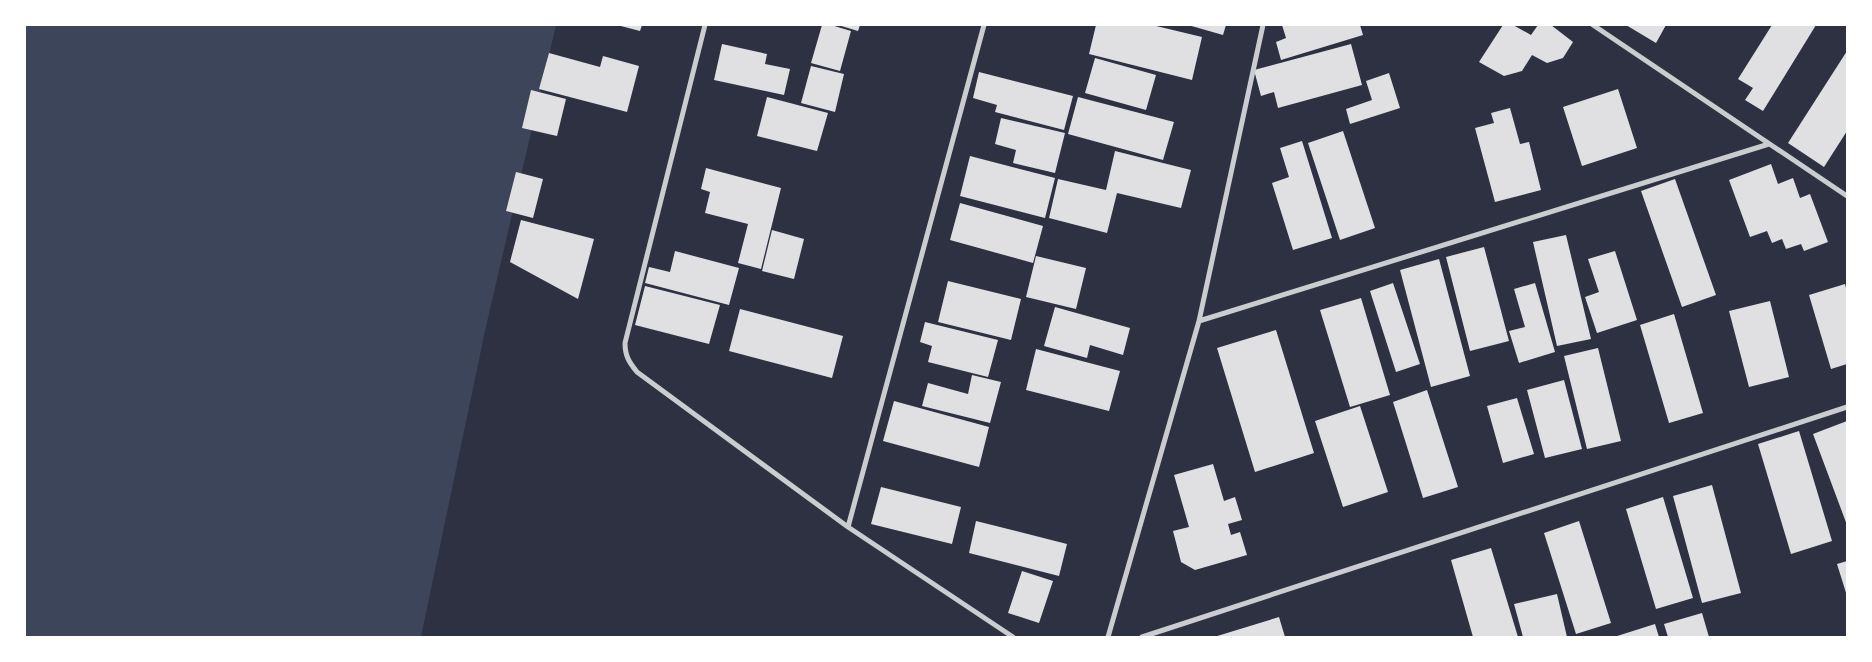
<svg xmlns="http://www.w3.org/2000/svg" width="1872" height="662" font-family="'Alegreya Sans',sans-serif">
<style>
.green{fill:#3c4559}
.building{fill:#e0e0e3}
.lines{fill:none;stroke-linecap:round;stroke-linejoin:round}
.minor{stroke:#caccd0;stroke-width:5}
</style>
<rect width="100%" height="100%" fill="#2d3142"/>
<path class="green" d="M 25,25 L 556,25 L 485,331 L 421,637 L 25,637 Z"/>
<path class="building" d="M 617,25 L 642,25 L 640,31 Z
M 822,25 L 831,25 L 851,31 L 840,71 L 811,63 Z
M 838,25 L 860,25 L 858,31 Z
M 1096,25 L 1152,25 L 1202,37 L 1192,80 L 1089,54 Z
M 1188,25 L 1226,25 L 1223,35 Z
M 1282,25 L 1360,25 L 1363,35 L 1281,60 L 1276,42 L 1286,38 Z
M 1503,25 L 1513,25 L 1531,35 L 1538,25 L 1551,25 L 1573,42 L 1563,58 L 1547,63 L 1532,55 L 1522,71 L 1504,76 L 1479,62 Z
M 1626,25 L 1666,25 L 1656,43 Z
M 1772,25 L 1816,25 L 1763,111 L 1745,100 L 1753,88 L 1738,79 Z
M 722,44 L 767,54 L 765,64 L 790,69 L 784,95 L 714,80 Z
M 1351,44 L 1362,85 L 1278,108 L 1274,92 L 1261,96 L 1254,70 Z
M 1847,51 L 1847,131 L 1824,167 L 1788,143 Z
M 549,53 L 600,67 L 603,56 L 639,66 L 627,112 L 539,89 Z
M 1095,58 L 1156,75 L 1146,110 L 1085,93 Z
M 811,66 L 844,74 L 835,112 L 801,103 Z
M 979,72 L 1073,96 L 1064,130 L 995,112 L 997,105 L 973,98 Z
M 1389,73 L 1400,108 L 1350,124 L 1346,109 L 1372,100 L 1366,81 Z
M 1618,89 L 1637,148 L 1582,166 L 1563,107 Z
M 531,90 L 566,99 L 557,136 L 522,128 Z
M 767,97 L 828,113 L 817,151 L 757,136 Z
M 1078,97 L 1174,122 L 1163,160 L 1068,134 Z
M 1510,108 L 1520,144 L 1529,142 L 1541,190 L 1495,202 L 1475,128 L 1494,123 L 1491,113 Z
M 1001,118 L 1065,133 L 1055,173 L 1013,163 L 1016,150 L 995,144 Z
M 1343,131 L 1375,228 L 1340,240 L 1308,143 Z
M 1302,141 L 1332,238 L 1293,250 L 1272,183 L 1289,177 L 1280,148 Z
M 1115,151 L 1191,170 L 1181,208 L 1117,193 L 1107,233 L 1049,218 L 1058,179 L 1106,190 Z
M 970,156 L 1055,178 L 1045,218 L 960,196 Z
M 1771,164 L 1778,184 L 1793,178 L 1800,198 L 1810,194 L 1828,242 L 1804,251 L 1801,244 L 1786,249 L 1782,239 L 1772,243 L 1767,231 L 1750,237 L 1729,180 Z
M 706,168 L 781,188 L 761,269 L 738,263 L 748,224 L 705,213 L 710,192 L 701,189 Z
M 516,172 L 543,179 L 533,218 L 506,211 Z
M 1675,179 L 1716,295 L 1682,307 L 1641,191 Z
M 960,203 L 1043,226 L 1033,263 L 950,240 Z
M 521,220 L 594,239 L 578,299 L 510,262 Z
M 772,230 L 804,239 L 794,279 L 762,271 Z
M 1566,235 L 1591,339 L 1557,346 L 1533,242 Z
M 1484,247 L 1509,341 L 1470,351 L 1446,257 Z
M 675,251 L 739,268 L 729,305 L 645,283 L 649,267 L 670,272 Z
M 1615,251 L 1637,320 L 1597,333 L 1585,297 L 1599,292 L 1588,259 Z
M 1036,256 L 1086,268 L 1076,309 L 1026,297 Z
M 1439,259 L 1470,376 L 1431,387 L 1400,270 Z
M 948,281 L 1021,299 L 1011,340 L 938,322 Z
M 1393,283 L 1420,364 L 1396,372 L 1370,291 Z
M 1535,283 L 1555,352 L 1519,363 L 1509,331 L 1525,327 L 1514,289 Z
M 1845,284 L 1847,292 L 1847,364 L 1831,369 L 1809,295 Z
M 645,286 L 720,305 L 709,344 L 635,325 Z
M 1361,298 L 1390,395 L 1350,407 L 1320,310 Z
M 1770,301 L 1789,377 L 1749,387 L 1729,311 Z
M 1055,307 L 1130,328 L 1123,355 L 1090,345 L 1087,358 L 1044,346 Z
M 740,309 L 843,336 L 832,378 L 729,351 Z
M 1674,314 L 1703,413 L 1669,423 L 1640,325 Z
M 925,322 L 998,340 L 988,377 L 928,362 L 932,346 L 920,342 Z
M 1276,330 L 1314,453 L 1255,472 L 1217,348 Z
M 1598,348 L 1621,441 L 1587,449 L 1564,356 Z
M 1036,349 L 1120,371 L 1109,411 L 1026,390 Z
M 972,375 L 1001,382 L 990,423 L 922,406 L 928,383 L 968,394 Z
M 1564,380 L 1582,449 L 1545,458 L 1527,390 Z
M 1427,390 L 1458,487 L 1423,498 L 1393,402 Z
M 1517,398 L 1534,454 L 1503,463 L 1487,406 Z
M 894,401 L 989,427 L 979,467 L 883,441 Z
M 1360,406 L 1388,492 L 1343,507 L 1315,421 Z
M 1847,421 L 1847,525 L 1813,434 Z
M 1799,431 L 1832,541 L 1791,554 L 1758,444 Z
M 1213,464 L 1224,501 L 1235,497 L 1242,520 L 1228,524 L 1231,535 L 1240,532 L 1247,555 L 1195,570 L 1181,562 L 1173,531 L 1189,527 L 1174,475 Z
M 1712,485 L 1741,593 L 1702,603 L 1673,496 Z
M 881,487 L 961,507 L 952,544 L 871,524 Z
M 1663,497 L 1693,598 L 1656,609 L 1626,509 Z
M 976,521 L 1067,544 L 1059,576 L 969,553 Z
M 1579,521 L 1611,623 L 1576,634 L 1544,533 Z
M 1491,548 L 1518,637 L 1473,637 L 1451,560 Z
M 1847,561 L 1847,596 L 1837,564 Z
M 1022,571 L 1053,581 L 1039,623 L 1008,613 Z
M 1557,594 L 1567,637 L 1523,637 L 1514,604 Z
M 1702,613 L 1709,637 L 1668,637 L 1664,624 Z
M 1279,617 L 1285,637 L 1214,637 Z
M 1655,624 L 1659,637 L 1614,637 Z"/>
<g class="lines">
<path class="minor" d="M 705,25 L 625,343 C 625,356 629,362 637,372 L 848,527 L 1013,637
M 1593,25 L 1847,196
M 1199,321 L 1769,144
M 848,527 L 984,25
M 1108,637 L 1199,321 L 1263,25
M 1142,637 L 1847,407"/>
</g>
<rect width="1872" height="662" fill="none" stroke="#ffffff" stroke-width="52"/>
</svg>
